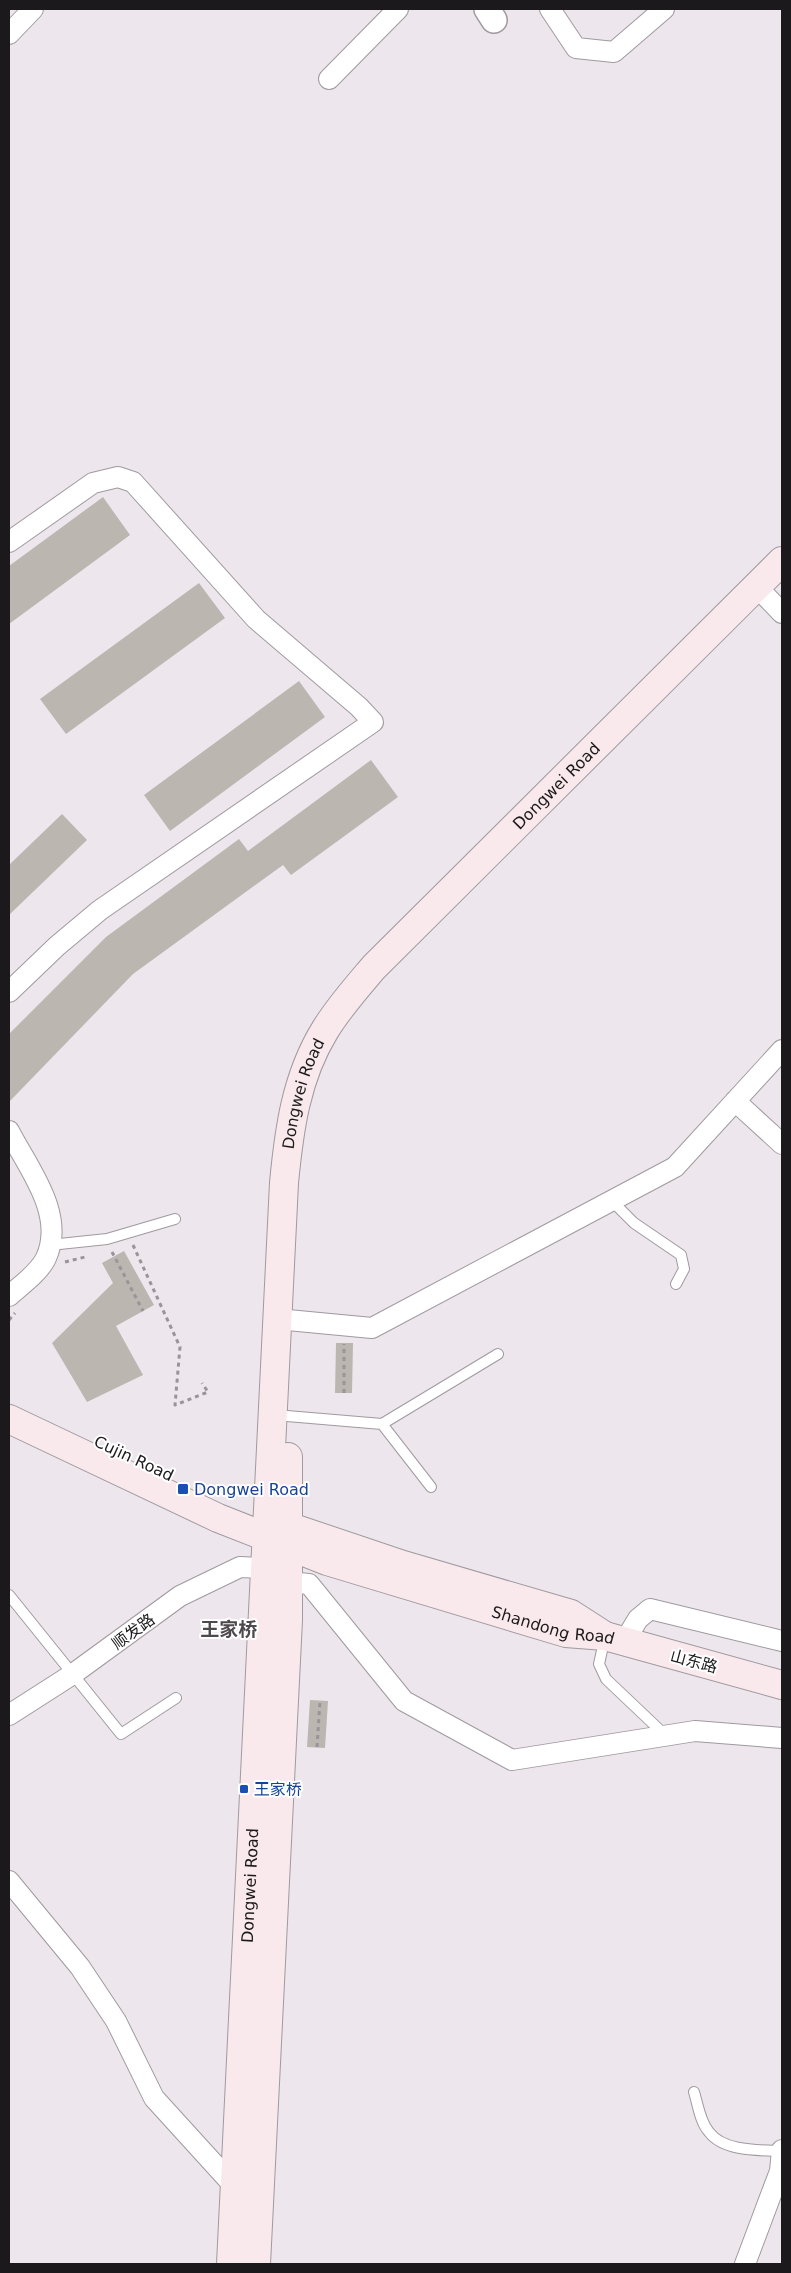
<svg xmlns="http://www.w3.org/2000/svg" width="791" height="2273" font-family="'DejaVu Sans','Noto Sans SC',sans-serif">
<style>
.building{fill:#bbb6b0}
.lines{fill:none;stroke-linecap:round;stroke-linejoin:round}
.service-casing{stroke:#9f9a9f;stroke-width:12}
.minor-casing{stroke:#9f9a9f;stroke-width:22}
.tertiary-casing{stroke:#9f9a9f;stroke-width:28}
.secondary-casing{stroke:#9f9a9f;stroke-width:30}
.path{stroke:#999499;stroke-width:3;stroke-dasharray:4 4;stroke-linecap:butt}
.service{stroke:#fff;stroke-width:10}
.minor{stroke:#fff;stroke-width:20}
.tertiary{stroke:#fff;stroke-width:25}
.secondary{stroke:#fae9ec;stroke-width:28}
.transit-dot{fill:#1a4fb4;stroke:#fff;stroke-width:2}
.labels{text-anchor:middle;stroke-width:4;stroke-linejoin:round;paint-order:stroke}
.street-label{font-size:16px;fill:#1b191b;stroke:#fff}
.transit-label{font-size:16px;fill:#164399;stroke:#fff;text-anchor:start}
.quarter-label{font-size:19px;font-weight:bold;fill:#4e494d;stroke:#fff}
</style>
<rect width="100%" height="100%" fill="#ede6ec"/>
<path class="building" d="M 103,497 L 130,535 L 9,624 L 9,566 Z
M 199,583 L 225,618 L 66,734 L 40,699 Z
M 299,681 L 325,717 L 170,831 L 144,795 Z
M 371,760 L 398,797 L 291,875 L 283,865 L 133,974 L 9,1102 L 9,1034 L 106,937 L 239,839 L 248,851 Z
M 62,814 L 87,840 L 9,915 L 9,865 Z
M 124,1251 L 154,1305 L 116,1326 L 143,1375 L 87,1402 L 52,1343 L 113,1283 L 102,1263 Z
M 336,1343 L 353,1343 L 352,1393 L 335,1393 Z
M 310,1700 L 328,1701 L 325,1748 L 307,1747 Z"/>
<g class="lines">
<defs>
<path id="service" d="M 611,1200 L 634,1223 L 681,1255 L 684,1269 L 676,1284
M 50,1245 L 107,1239 L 175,1219
M 275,1415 L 382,1424 L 498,1354
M 382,1424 L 431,1487
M 9,1595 L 121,1734 L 176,1698
M 605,1637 L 599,1664 L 606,1679 L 665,1735
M 694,2092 C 698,2105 700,2122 709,2132 C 724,2152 760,2150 782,2151"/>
<path id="minor" d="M 550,9 L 576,48 L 614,52 L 664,9
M 9,34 L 33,9
M 329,79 L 398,9
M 9,542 L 93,483 L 118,477 L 133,482 L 256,619 L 359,707 L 373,722 L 100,910 L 57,946 L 9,992
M 756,586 L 782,613
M 735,1101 L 782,1144
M 9,1131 C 28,1168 66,1214 46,1258 C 39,1273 20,1286 9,1296
M 277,1319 L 372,1328 L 675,1167 L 782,1050
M 288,1582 L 309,1584 L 404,1701 L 512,1760 L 695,1731 L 782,1738
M 624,1642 L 638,1619 L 650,1609 L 782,1641
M 9,1715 L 73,1674 L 180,1596 L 240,1567 L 265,1568
M 9,1881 L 80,1967 L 116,2021 L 154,2098 L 235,2187
M 745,2264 L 780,2171 L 782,2150"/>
<path id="tertiary" d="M 487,9 L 494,20"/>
<g id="secondary">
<path id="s1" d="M 9,1419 L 218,1518 L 327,1561 L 566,1633 L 605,1636 L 782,1685"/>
<path d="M 299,1530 L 403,1565 L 571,1614 L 602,1634"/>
<path id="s2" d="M 231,2264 L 284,1183 C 289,1130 296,1077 325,1030 C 339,1007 357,987 374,967 L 782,561"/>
<path d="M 256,2264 L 288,1620 L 288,1457"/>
</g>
</defs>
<use href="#service" class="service-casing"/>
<use href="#minor" class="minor-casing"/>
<use href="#tertiary" class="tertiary-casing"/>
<use href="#secondary" class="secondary-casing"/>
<path class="path" d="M 133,1245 L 180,1347 L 175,1405 L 208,1392 L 202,1383
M 112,1252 L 143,1311
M 65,1262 L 85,1257
M 9,1320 L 15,1313
M 344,1393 L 344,1344
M 317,1747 L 320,1701"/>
<use href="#service" class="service"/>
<use href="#minor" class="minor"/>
<use href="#tertiary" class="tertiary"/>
<use href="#secondary" class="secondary"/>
</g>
<g class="transit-dot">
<rect x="177" y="1483" width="12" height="12" rx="2.5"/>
<rect x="239" y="1784" width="10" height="10" rx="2.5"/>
</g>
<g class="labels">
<g class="street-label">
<text dy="6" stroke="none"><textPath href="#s2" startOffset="1579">Dongwei Road</textPath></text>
<text dy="6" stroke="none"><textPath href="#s2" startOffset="1174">Dongwei Road</textPath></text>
<text transform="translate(134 1458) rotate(25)" y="6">Cujin Road</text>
<text dy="6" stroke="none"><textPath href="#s1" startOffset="584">Shandong Road</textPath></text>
<text transform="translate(133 1631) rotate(-36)" y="6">顺发路</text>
<text transform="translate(694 1661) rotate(15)" y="6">山东路</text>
<text dy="6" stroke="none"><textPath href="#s2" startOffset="379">Dongwei Road</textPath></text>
</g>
<g class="transit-label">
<text x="194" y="1495">Dongwei Road</text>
<text x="254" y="1795">王家桥</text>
</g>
<g class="quarter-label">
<text x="229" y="1636">王家桥</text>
</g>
</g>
<rect width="791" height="2273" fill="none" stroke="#1b191b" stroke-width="20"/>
</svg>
